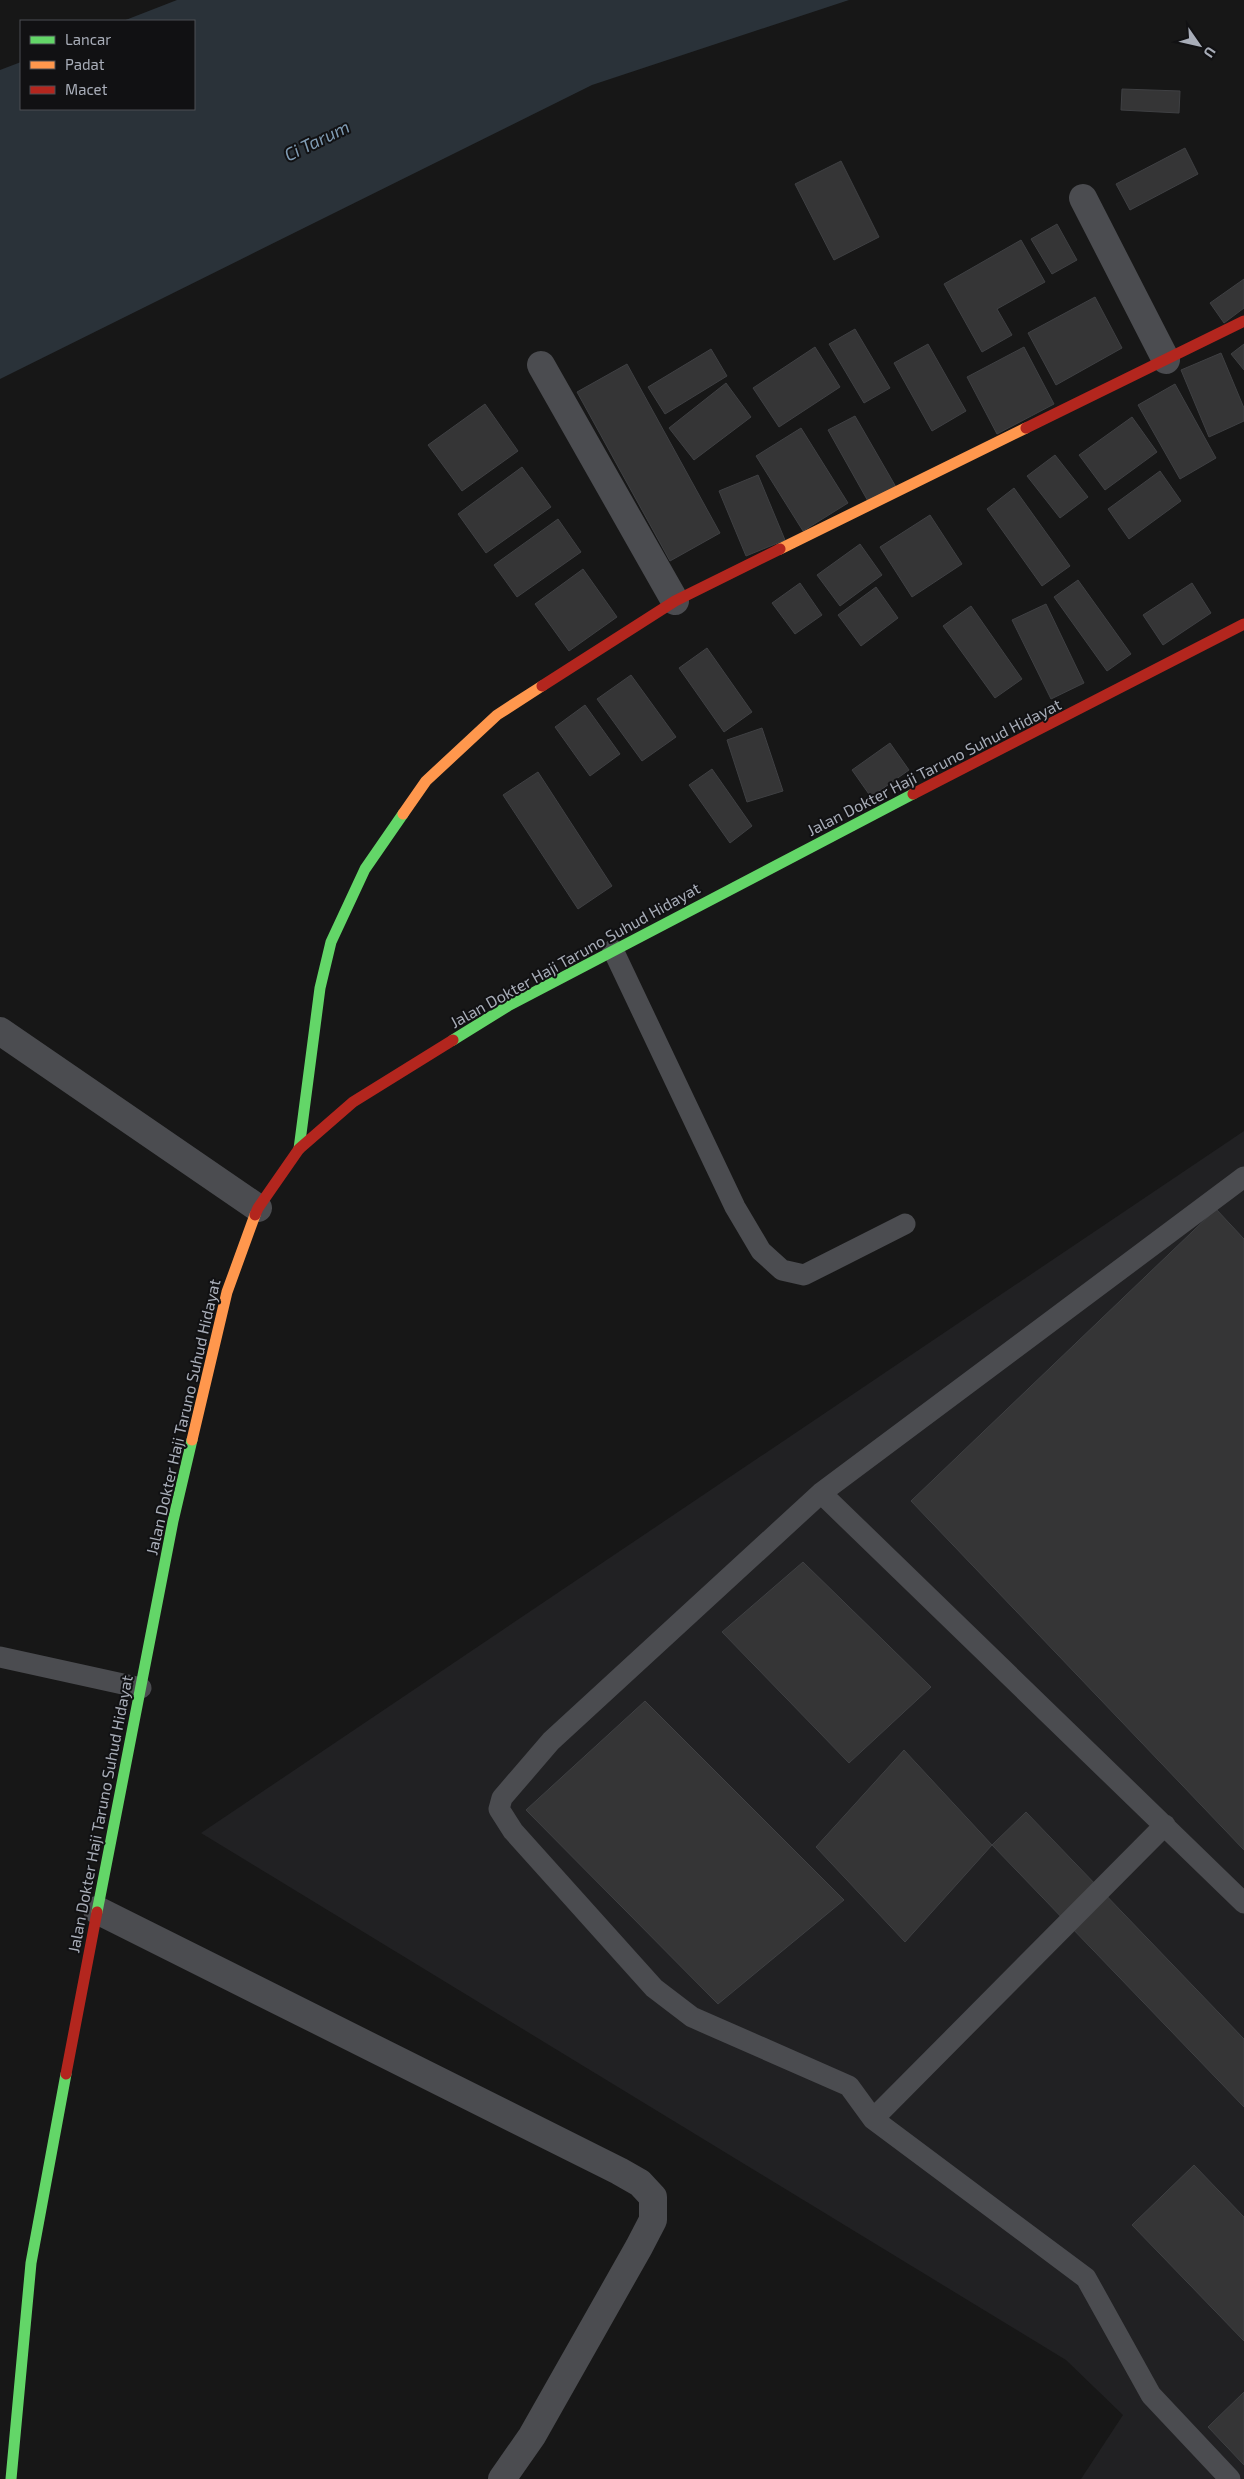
<svg xmlns="http://www.w3.org/2000/svg" width="1244" height="2479" font-family="'Exo 2',sans-serif">
<style>
.built{fill:#212123}
.water{fill:#2a3239}
.building{fill:#353536;stroke:#3f4043}
.lines{fill:none;stroke-linecap:round;stroke-linejoin:round}
.lane{stroke:#4b4c50;stroke-width:21}
.street{stroke:#4b4c50;stroke-width:28}
.fast{stroke:#63d668;stroke-width:11}
.slow{stroke:#ff974d;stroke-width:11}
.jam{stroke:#b3261e;stroke-width:11}
.labels{text-anchor:middle;stroke-width:4;stroke-linejoin:round;paint-order:stroke}
.street-label{font-size:16px;fill:#a8adb8;stroke:#111113}
.water-label{font-size:18px;font-style:italic;fill:#7f9bb3;stroke:#111113}
</style>
<rect width="100%" height="100%" fill="#171717"/>
<path class="built" d="M 1244,1131 L 1244,2479 L 1081,2479 L 1123,2415 L 1066,2360 L 201,1833 Z"/>
<path class="water" d="M 177,0 L 849,0 L 592,85 L 0,379 L 0,70 L 21,62 L 21,109 L 194,109 L 194,21 L 123,21 Z"/>
<path class="building" d="M 1122,89 L 1180,91 L 1179,113 L 1121,110 Z
M 1185,148 L 1198,174 L 1130,210 L 1116,184 Z
M 841,161 L 879,237 L 834,260 L 795,184 Z
M 1057,224 L 1077,260 L 1052,274 L 1031,239 Z
M 1021,240 L 1045,282 L 997,309 L 1012,335 L 982,352 L 944,284 Z
M 1244,279 L 1244,308 L 1224,323 L 1210,303 Z
M 1095,297 L 1122,348 L 1056,385 L 1028,333 Z
M 855,329 L 890,388 L 864,403 L 829,344 Z
M 928,344 L 966,411 L 932,431 L 894,363 Z
M 1244,344 L 1244,370 L 1231,354 Z
M 815,347 L 840,387 L 779,427 L 753,388 Z
M 1024,347 L 1054,404 L 997,434 L 967,377 Z
M 711,349 L 727,376 L 665,414 L 648,387 Z
M 1221,353 L 1244,408 L 1244,421 L 1209,437 L 1181,370 Z
M 627,364 L 720,533 L 670,561 L 577,392 Z
M 726,383 L 751,417 L 694,460 L 669,428 Z
M 1175,384 L 1216,458 L 1180,479 L 1138,405 Z
M 485,404 L 518,451 L 462,491 L 428,445 Z
M 855,416 L 896,487 L 869,503 L 828,430 Z
M 1132,417 L 1157,452 L 1105,490 L 1079,455 Z
M 801,428 L 848,503 L 803,531 L 756,456 Z
M 1055,455 L 1088,497 L 1060,518 L 1027,476 Z
M 522,467 L 551,507 L 486,553 L 458,514 Z
M 1160,471 L 1181,501 L 1129,539 L 1108,509 Z
M 758,475 L 785,540 L 746,556 L 719,491 Z
M 1014,488 L 1070,566 L 1042,586 L 987,509 Z
M 930,515 L 962,564 L 912,597 L 880,547 Z
M 558,519 L 581,552 L 517,597 L 494,565 Z
M 860,544 L 882,575 L 840,606 L 817,575 Z
M 583,569 L 617,617 L 569,651 L 535,604 Z
M 1078,580 L 1131,654 L 1107,671 L 1054,597 Z
M 800,583 L 822,615 L 795,634 L 772,603 Z
M 1192,583 L 1211,613 L 1163,645 L 1143,615 Z
M 876,587 L 898,618 L 861,646 L 838,615 Z
M 1046,604 L 1084,683 L 1051,699 L 1012,620 Z
M 971,606 L 1022,679 L 995,698 L 943,626 Z
M 707,648 L 752,712 L 724,732 L 679,668 Z
M 631,675 L 676,737 L 642,761 L 597,699 Z
M 585,705 L 620,754 L 590,776 L 555,727 Z
M 762,728 L 783,791 L 747,802 L 727,740 Z
M 890,743 L 909,770 L 871,797 L 852,770 Z
M 712,769 L 752,826 L 730,843 L 689,785 Z
M 538,772 L 612,886 L 578,909 L 503,795 Z
M 1216,1209 L 1244,1239 L 1244,1850 L 911,1501 Z
M 803,1562 L 931,1687 L 849,1763 L 722,1632 Z
M 645,1701 L 844,1900 L 718,2004 L 526,1810 Z
M 904,1750 L 992,1845 L 905,1942 L 816,1847 Z
M 1026,1812 L 1244,2039 L 1244,2107 L 992,1845 Z
M 1194,2165 L 1244,2217 L 1244,2341 L 1132,2225 Z
M 1244,2392 L 1244,2465 L 1208,2427 Z"/>
<g class="lines">
<path class="lane" d="M 613,950 L 735,1207 L 761,1251 L 782,1270 L 804,1275 L 905,1224
M 821,1493 L 1244,1903
M 0,1657 L 141,1688
M 873,2119 L 1165,1825
M 1230,2479 L 1151,2395 L 1086,2278 L 873,2119 L 849,2086 L 692,2017 L 654,1988 L 513,1831 L 499,1809 L 502,1798 L 551,1741 L 821,1493 L 1244,1177"/>
<path class="street" d="M 1083,198 L 1166,360
M 541,365 L 675,601
M 0,1031 L 258,1208
M 97,1910 L 619,2171 L 640,2183 L 653,2197 L 653,2220 L 639,2247 L 532,2436 L 502,2479"/>
<path class="fast" d="M 453,1040 L 508,1006 L 913,794
M 299,1149 L 320,988 L 331,942 L 365,869 L 403,814
M 97,1912 L 173,1521 L 192,1440
M 11,2479 L 31,2263 L 66,2074"/>
<path class="slow" d="M 780,549 L 1026,428
M 403,814 L 426,781 L 497,715 L 542,686
M 192,1440 L 227,1292 L 255,1215"/>
<path class="jam" d="M 1026,428 L 1244,321
M 542,686 L 675,601 L 780,549
M 913,794 L 1244,624
M 255,1215 L 258,1208 L 299,1149 L 353,1102 L 453,1040
M 66,2074 L 97,1912"/>
</g>
<g class="labels">
<g class="street-label">
<text transform="translate(934 767) rotate(-27)" y="6">Jalan Dokter Haji Taruno Suhud Hidayat</text>
<text transform="translate(575 955) rotate(-29)" y="6">Jalan Dokter Haji Taruno Suhud Hidayat</text>
<text transform="translate(183 1417) rotate(-77)" y="6">Jalan Dokter Haji Taruno Suhud Hidayat</text>
<text transform="translate(100 1814) rotate(-79)" y="6">Jalan Dokter Haji Taruno Suhud Hidayat</text>
</g>
<g class="water-label">
<text transform="translate(317 141) rotate(-26)" y="6">Ci Tarum</text>
</g>
</g>
<rect x="20" y="20" width="175" height="90" fill="#111113" stroke="#4d4f55"/>
<rect x="30" y="36" width="25" height="8" fill="#63d668" stroke="#4d4f55"/>
<text x="65" y="45" font-size="15" fill="#a8adb8">Lancar</text>
<rect x="30" y="61" width="25" height="8" fill="#ff974d" stroke="#4d4f55"/>
<text x="65" y="70" font-size="15" fill="#a8adb8">Padat</text>
<rect x="30" y="86" width="25" height="8" fill="#b3261e" stroke="#4d4f55"/>
<text x="65" y="95" font-size="15" fill="#a8adb8">Macet</text>
<g transform="translate(1199 45) rotate(124)" stroke="#111113" stroke-width="4" paint-order="stroke">
<path d="M0-4L9 19L0 12L-9 19Z" fill="#a8adb8"/>
<text y="-8" font-size="14" font-weight="bold" text-anchor="middle" fill="#a8adb8">U</text>
</g>
</svg>
